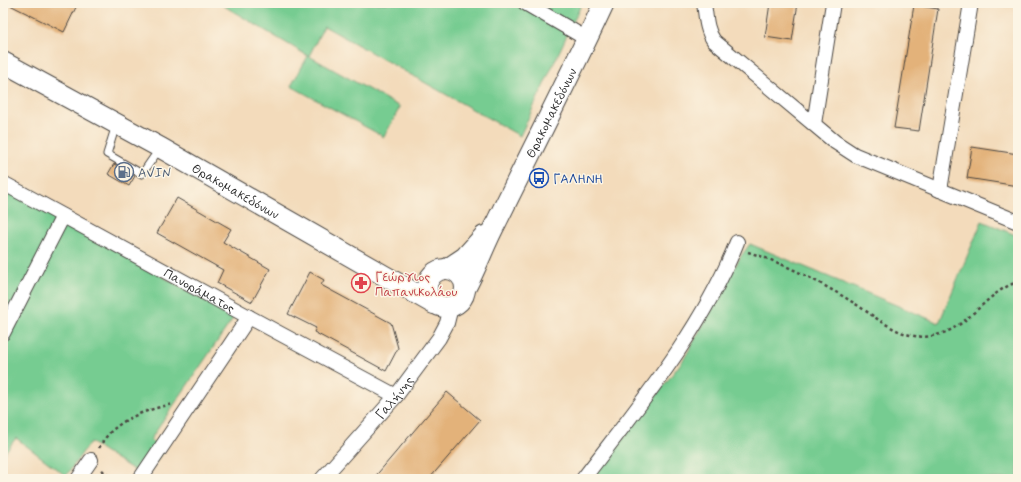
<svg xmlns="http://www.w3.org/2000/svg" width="1021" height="482" font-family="Mynerve,sans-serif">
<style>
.green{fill:#76cc91;stroke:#507c5e}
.building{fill:#e3b27a}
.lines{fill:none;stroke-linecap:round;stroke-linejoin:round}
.service-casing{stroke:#494541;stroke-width:9}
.minor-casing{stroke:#494541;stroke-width:16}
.secondary-casing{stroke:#494541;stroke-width:22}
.path{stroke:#494541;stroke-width:2.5;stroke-dasharray:3 3;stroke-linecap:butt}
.service{stroke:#fff;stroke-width:7}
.minor{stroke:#fff;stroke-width:14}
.secondary{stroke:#fff;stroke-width:20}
.labels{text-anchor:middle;stroke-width:3;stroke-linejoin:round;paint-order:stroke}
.street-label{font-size:13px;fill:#2b2b2b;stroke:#fcf5e5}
.service-label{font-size:13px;fill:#4e5e75;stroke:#fcf5e5;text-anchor:start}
.transit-label{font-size:13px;fill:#164399;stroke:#fcf5e5;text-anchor:start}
.health-label{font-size:13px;fill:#be3a42;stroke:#fcf5e5;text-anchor:start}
</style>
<rect width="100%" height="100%" fill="#fcf5e5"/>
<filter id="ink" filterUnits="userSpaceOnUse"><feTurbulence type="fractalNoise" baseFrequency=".025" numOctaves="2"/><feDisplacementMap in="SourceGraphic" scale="8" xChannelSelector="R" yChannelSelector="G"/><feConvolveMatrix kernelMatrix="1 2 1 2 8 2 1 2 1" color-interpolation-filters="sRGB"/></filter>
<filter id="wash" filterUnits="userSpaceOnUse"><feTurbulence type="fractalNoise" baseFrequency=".012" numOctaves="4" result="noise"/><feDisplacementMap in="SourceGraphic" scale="16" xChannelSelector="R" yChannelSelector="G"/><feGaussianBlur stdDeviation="0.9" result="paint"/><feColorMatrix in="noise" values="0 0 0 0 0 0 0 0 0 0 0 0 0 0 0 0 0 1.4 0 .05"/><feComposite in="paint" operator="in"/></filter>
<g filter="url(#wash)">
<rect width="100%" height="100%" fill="#f3dbbb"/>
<path class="green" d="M 219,3 L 582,3 L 520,136 L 324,26 L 309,56 L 400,107 L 384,137 L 291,86 L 308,56 Z
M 5,187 L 234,317 L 150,440 L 164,449 L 145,477 L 90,442 L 66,476 L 16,438 L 3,455 L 3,192 Z
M 982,221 L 1018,236 L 1018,479 L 592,479 L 684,359 L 741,256 L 750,244 L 939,323 Z"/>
<g id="blocks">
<path class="building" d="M 6,3 L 78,3 L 64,32 Z
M 770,3 L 798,3 L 792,41 L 765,37 Z
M 914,5 L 938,9 L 919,131 L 894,128 Z
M 972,147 L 1018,154 L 1018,186 L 967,178 Z
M 114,164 L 135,176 L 129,186 L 108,174 Z
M 177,198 L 231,229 L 223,242 L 270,269 L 252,302 L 217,283 L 223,270 L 157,233 Z
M 310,272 L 324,280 L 321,285 L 391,323 L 398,348 L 386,371 L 314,332 L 316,328 L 288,314 Z
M 447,392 L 480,420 L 429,479 L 373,479 Z"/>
</g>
</g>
<g filter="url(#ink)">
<use href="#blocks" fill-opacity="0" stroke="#494541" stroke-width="1"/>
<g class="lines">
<defs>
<path id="service" d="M 116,125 L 107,154 L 142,174 L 160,148"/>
<g id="minor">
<path d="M 525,3 L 587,39"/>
<path d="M 704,3 C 706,16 706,30 714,41 L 835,142 L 855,155 L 1018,222"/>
<path d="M 814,124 L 833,3"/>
<path id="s1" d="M 3,183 L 249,317 L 396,396"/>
<path d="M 940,190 L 971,3"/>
<path d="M 3,333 L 63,216"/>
<path d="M 78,479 L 91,460"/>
<path d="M 140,479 L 249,317"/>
<path id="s2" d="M 322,479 L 396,396 L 439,338 L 447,323 L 451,307"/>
<path d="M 583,479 C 640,404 702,330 737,242"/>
</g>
<g id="secondary">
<path id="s3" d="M 3,62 L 161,148 L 434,304"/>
<circle cx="446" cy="288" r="19"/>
<path d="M 447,269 L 465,257 L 484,236"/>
<path id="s4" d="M 465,289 C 477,267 485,243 497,221 C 533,148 570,76 604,3"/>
</g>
</defs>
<use href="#service" class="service-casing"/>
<use href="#minor" class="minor-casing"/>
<use href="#secondary" class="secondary-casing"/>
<path class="path" d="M 748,252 C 774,260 800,272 823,285 C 836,292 848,299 860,307 C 885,324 909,344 940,334 C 971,325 987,291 1018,282
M 99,448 C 103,441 108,433 115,428 C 130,415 154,408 173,404
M 102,470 L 111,479"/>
<use href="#service" class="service"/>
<use href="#minor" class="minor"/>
<use href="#secondary" class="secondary"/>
</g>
</g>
<defs>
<symbol id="fuel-ring" viewBox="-11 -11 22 22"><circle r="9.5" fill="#fcf5e5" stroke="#5c6f8a" stroke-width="1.5"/><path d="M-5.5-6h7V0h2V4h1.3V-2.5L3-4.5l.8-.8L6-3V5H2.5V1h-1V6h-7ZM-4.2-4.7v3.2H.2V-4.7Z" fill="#5c6f8a"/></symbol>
<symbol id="bus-ring" viewBox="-11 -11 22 22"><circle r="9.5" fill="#fcf5e5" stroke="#1a4fb4" stroke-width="1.5"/><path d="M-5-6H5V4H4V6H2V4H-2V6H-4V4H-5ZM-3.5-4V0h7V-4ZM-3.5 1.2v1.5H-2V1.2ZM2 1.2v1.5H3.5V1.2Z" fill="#1a4fb4"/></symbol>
<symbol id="pharmacy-ring" viewBox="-11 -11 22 22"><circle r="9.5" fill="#fcf5e5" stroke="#e0444e" stroke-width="1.5"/><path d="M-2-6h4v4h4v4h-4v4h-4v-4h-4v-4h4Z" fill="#e0444e"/></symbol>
</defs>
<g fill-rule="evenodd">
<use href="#fuel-ring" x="113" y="161" width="22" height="22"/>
<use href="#bus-ring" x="528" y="167" width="22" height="22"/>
<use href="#pharmacy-ring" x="350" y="272" width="22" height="22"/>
</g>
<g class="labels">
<g class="street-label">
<text dy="5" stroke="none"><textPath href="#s4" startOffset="196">Θρακομακεδόνων</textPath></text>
<text dy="5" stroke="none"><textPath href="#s3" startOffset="266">Θρακομακεδόνων</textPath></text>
<text dy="5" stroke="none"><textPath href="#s1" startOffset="224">Πανοράματος</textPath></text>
<text dy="5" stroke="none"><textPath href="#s2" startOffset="109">Γαλήνης</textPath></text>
</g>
<g class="service-label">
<text x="138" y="177">AVIN</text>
</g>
<g class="transit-label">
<text x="553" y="183">ΓΑΛΗΝΗ</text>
</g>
<g class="health-label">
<text x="375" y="281">Γεώργιος<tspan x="375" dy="15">Παπανικολάου</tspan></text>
</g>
</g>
<rect width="1021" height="482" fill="none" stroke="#fcf5e5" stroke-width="16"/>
</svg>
